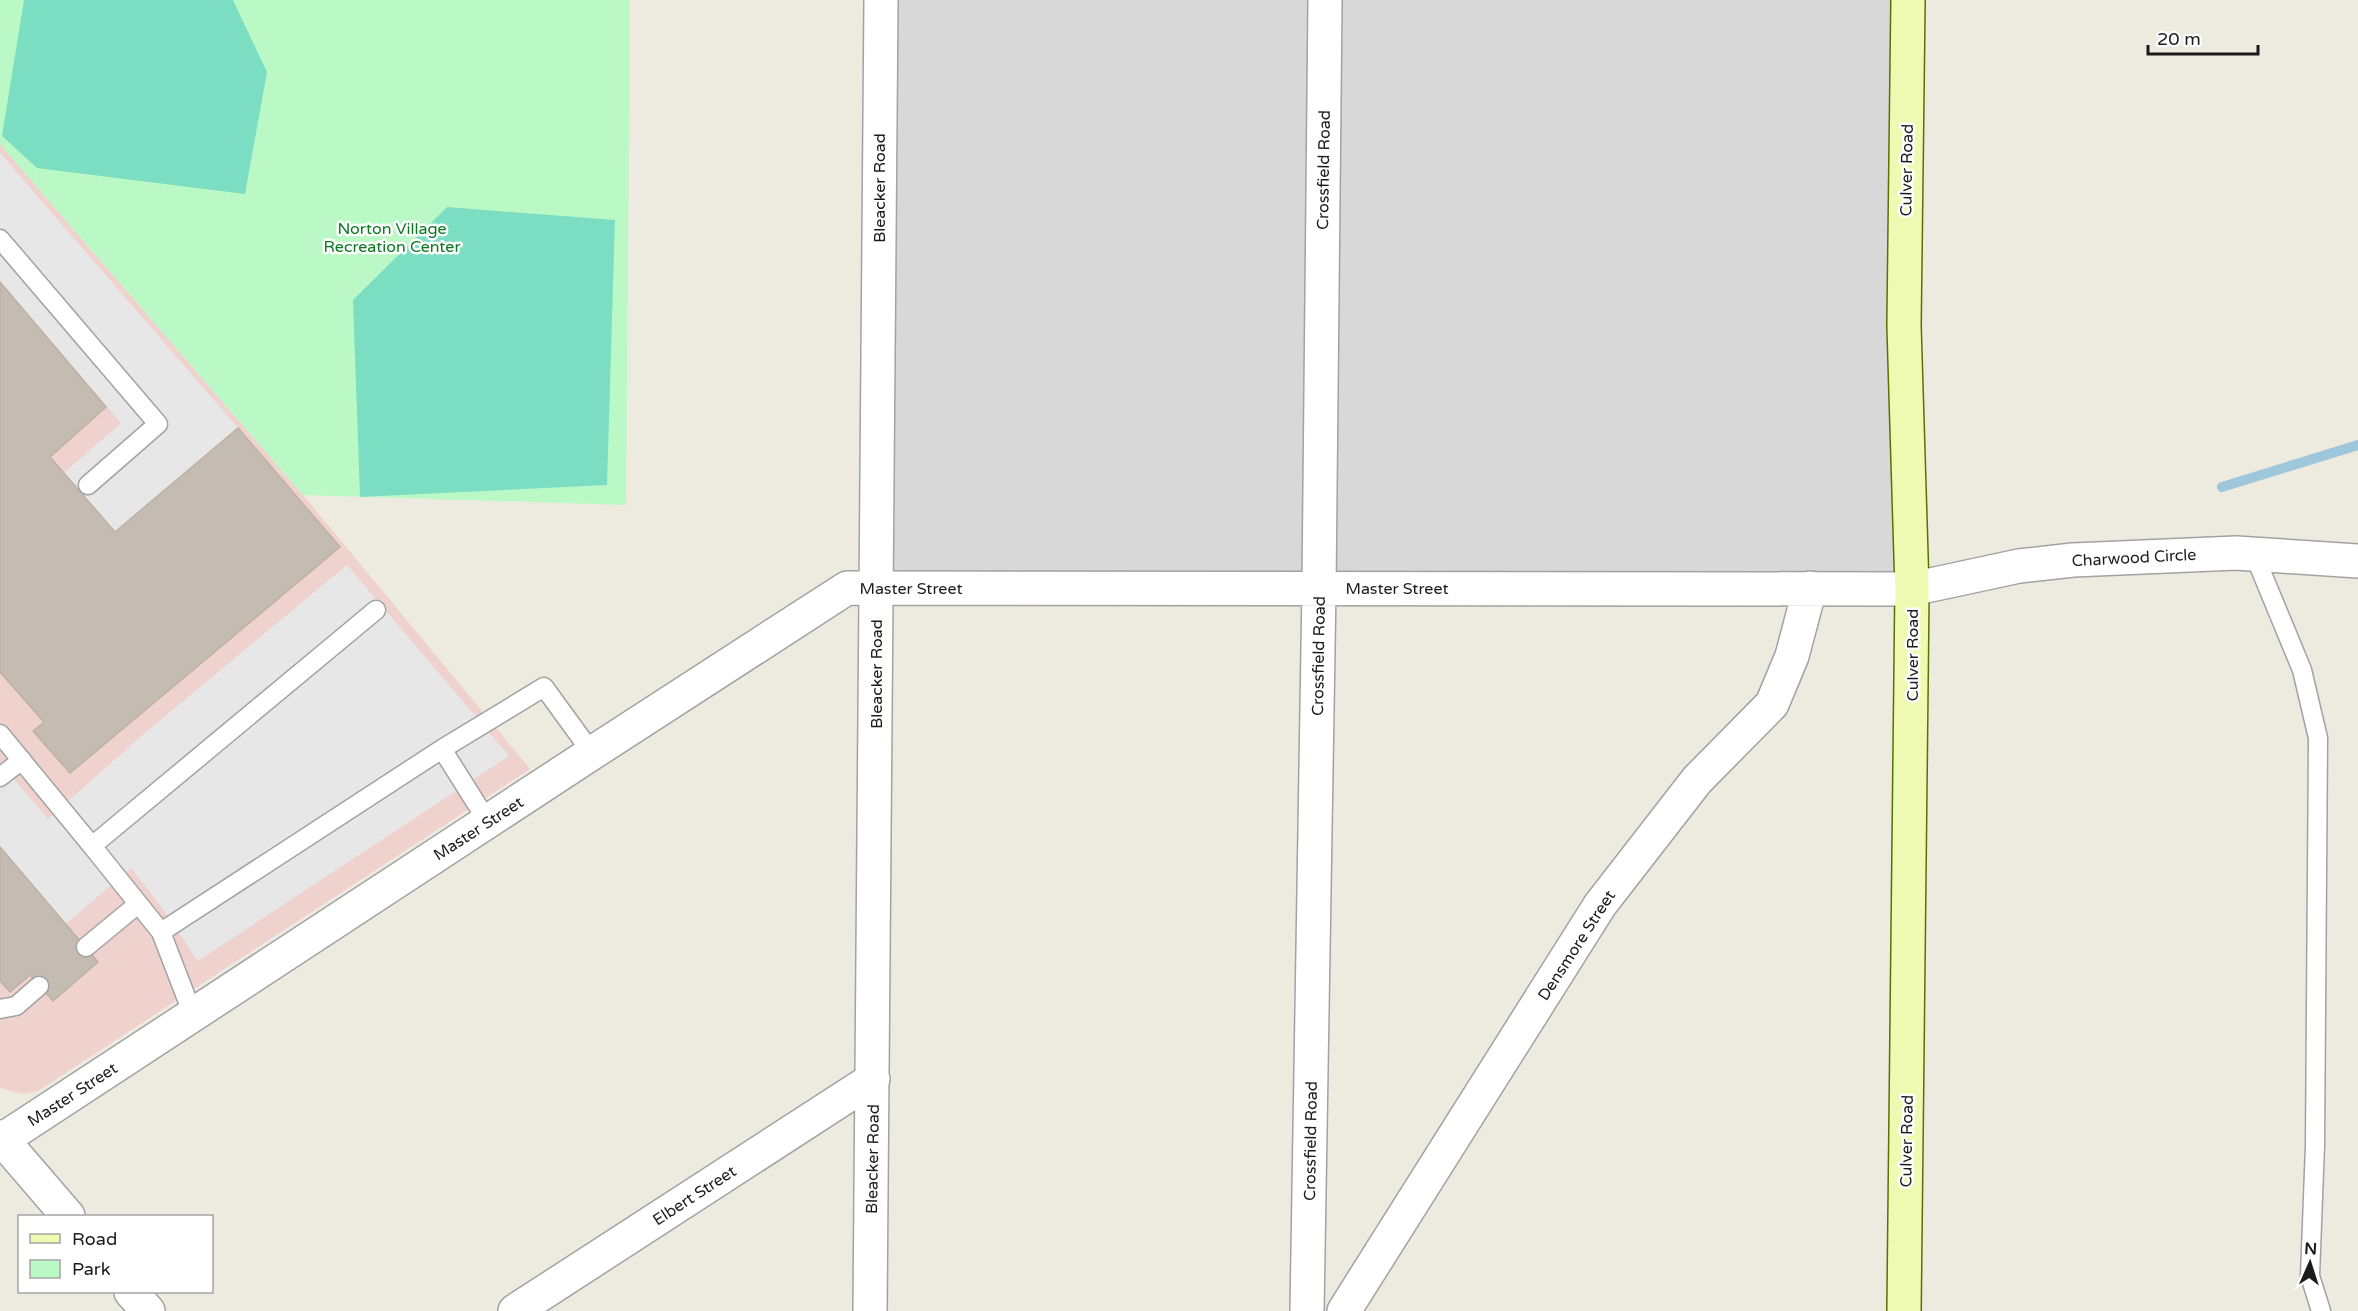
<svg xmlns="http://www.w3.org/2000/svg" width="2358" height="1311" font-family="'Varela Round',sans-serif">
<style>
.residential{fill:#d9d8d8}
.commercial{fill:#efd2ce}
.park{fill:#baf9c6}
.pitch{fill:#7bdec2}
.parking{fill:#e7e7e7}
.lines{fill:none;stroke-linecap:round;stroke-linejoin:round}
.stream{stroke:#9fc7dc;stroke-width:10}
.building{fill:#c4bcb3;stroke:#beb1a2;stroke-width:1.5}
.service-casing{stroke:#a2a2a2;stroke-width:21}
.minor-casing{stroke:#a2a2a2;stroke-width:36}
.tertiary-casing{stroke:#a2a2a2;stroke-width:36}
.secondary-casing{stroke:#597003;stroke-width:36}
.service{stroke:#fff;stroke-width:18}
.minor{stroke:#fff;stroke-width:33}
.tertiary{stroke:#fff;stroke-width:33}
.secondary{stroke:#eefab1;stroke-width:33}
.labels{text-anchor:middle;stroke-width:5;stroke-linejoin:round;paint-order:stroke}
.street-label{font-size:16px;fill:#1b1b1b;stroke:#fff}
.park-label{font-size:16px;fill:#0a781e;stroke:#fff}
</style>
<rect width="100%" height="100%" fill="#edeae0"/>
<path class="residential" d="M 881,0 L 1908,0 L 1912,589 L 876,588 Z"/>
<path class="commercial" d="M 0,144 L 303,495 L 530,769 L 38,1091 L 23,1094 L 0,1088 Z"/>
<path class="park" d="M 0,0 L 630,0 L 626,505 L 303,495 L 0,144 Z"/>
<path class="pitch" d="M 24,0 L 233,0 L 267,72 L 245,194 L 37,168 L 2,136 Z
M 447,207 L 615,220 L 607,485 L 360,497 L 353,300 Z"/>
<path class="parking" d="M 0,153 L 238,428 L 115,532 L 64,473 L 121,423 L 0,282 Z
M 347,565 L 509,756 L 198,961 L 160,905 L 131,868 L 66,924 L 0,847 L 0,763 L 48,819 L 146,732 Z"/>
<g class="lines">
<path class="stream" d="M 2222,487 L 2358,445"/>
</g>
<path class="building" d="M 0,282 L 106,407 L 50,457 L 115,532 L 238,428 L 340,547 L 70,773 L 33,731 L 44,722 L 0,672 Z
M 0,847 L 98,962 L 53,1001 L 30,975 L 10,992 L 0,981 Z"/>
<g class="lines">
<defs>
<path id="service" d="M 0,239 L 158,424 L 88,485
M 2254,554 L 2302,670 L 2318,738 L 2315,1145 L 2310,1276 L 2321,1311
M 0,734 L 92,846 L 376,610
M 442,749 L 544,687 L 592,753
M 0,777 L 22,760
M 92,846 L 161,932 L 442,749 L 488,822
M 161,932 L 193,1015
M 86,947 L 138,904
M 0,1009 L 16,1006 L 39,986"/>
<path id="minor" d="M 2,1140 L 592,753 L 847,588 L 1912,589 L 2019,566 L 2073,560 L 2236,553 L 2358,561
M 515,1311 L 873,1079
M 870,1311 L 881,0
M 1307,1311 L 1319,588 L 1325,0
M 1344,1311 L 1600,905 L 1697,780 L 1772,704 L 1792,656 L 1810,588"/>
<path id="tertiary" d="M 0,1137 L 68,1216
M 131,1292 L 148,1311"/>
<path id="secondary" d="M 1904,1311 L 1912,589 L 1904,326 L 1908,0"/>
</defs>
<use href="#service" class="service-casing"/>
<use href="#minor" class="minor-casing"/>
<use href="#tertiary" class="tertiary-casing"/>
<use href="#secondary" class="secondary-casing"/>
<use href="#service" class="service"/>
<use href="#minor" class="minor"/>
<use href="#tertiary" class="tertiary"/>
<use href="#secondary" class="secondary"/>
</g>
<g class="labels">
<g class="street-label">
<text transform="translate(1323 170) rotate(-89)" y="6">Crossfield Road</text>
<text transform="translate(1906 170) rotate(-89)" y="6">Culver Road</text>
<text transform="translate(879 188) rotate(-90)" y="6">Bleacker Road</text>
<text transform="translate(2134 557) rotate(-3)" y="6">Charwood Circle</text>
<text x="911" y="594">Master Street</text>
<text x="1397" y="594">Master Street</text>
<text transform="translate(1912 655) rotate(-90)" y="6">Culver Road</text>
<text transform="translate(1318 656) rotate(-89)" y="6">Crossfield Road</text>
<text transform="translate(876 674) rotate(-90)" y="6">Bleacker Road</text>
<text transform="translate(478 828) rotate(-33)" y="6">Master Street</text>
<text transform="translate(1576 945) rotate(-57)" y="6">Densmore Street</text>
<text transform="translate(72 1094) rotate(-33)" y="6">Master Street</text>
<text transform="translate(1310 1141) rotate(-89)" y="6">Crossfield Road</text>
<text transform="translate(1906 1141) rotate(-89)" y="6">Culver Road</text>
<text transform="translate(872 1159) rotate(-89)" y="6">Bleacker Road</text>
<text transform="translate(694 1195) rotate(-33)" y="6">Elbert Street</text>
</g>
<g class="park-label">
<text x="392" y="234">Norton Village<tspan x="392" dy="18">Recreation Center</tspan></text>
</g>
</g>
<rect x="18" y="1215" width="195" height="78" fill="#ffffff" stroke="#a4a4a4" stroke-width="1.5"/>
<rect x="30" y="1234" width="30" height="9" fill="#eefab1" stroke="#a4a4a4" stroke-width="1.5"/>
<text x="72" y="1245" font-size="18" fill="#1b1b1b">Road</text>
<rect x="30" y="1260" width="30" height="18" fill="#baf9c6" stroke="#a4a4a4" stroke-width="1.5"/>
<text x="72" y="1275" font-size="18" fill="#1b1b1b">Park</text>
<g transform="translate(2310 1263) rotate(3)" stroke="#ffffff" stroke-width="4.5" paint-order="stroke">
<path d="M0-4.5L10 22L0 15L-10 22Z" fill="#1b1b1b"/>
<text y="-9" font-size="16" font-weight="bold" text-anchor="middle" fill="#1b1b1b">N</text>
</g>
<path d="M2148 45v9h110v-9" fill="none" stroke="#1b1b1b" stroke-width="3"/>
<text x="2157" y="45" font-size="18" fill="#1b1b1b" stroke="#ffffff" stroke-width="4.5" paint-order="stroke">20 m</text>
</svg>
